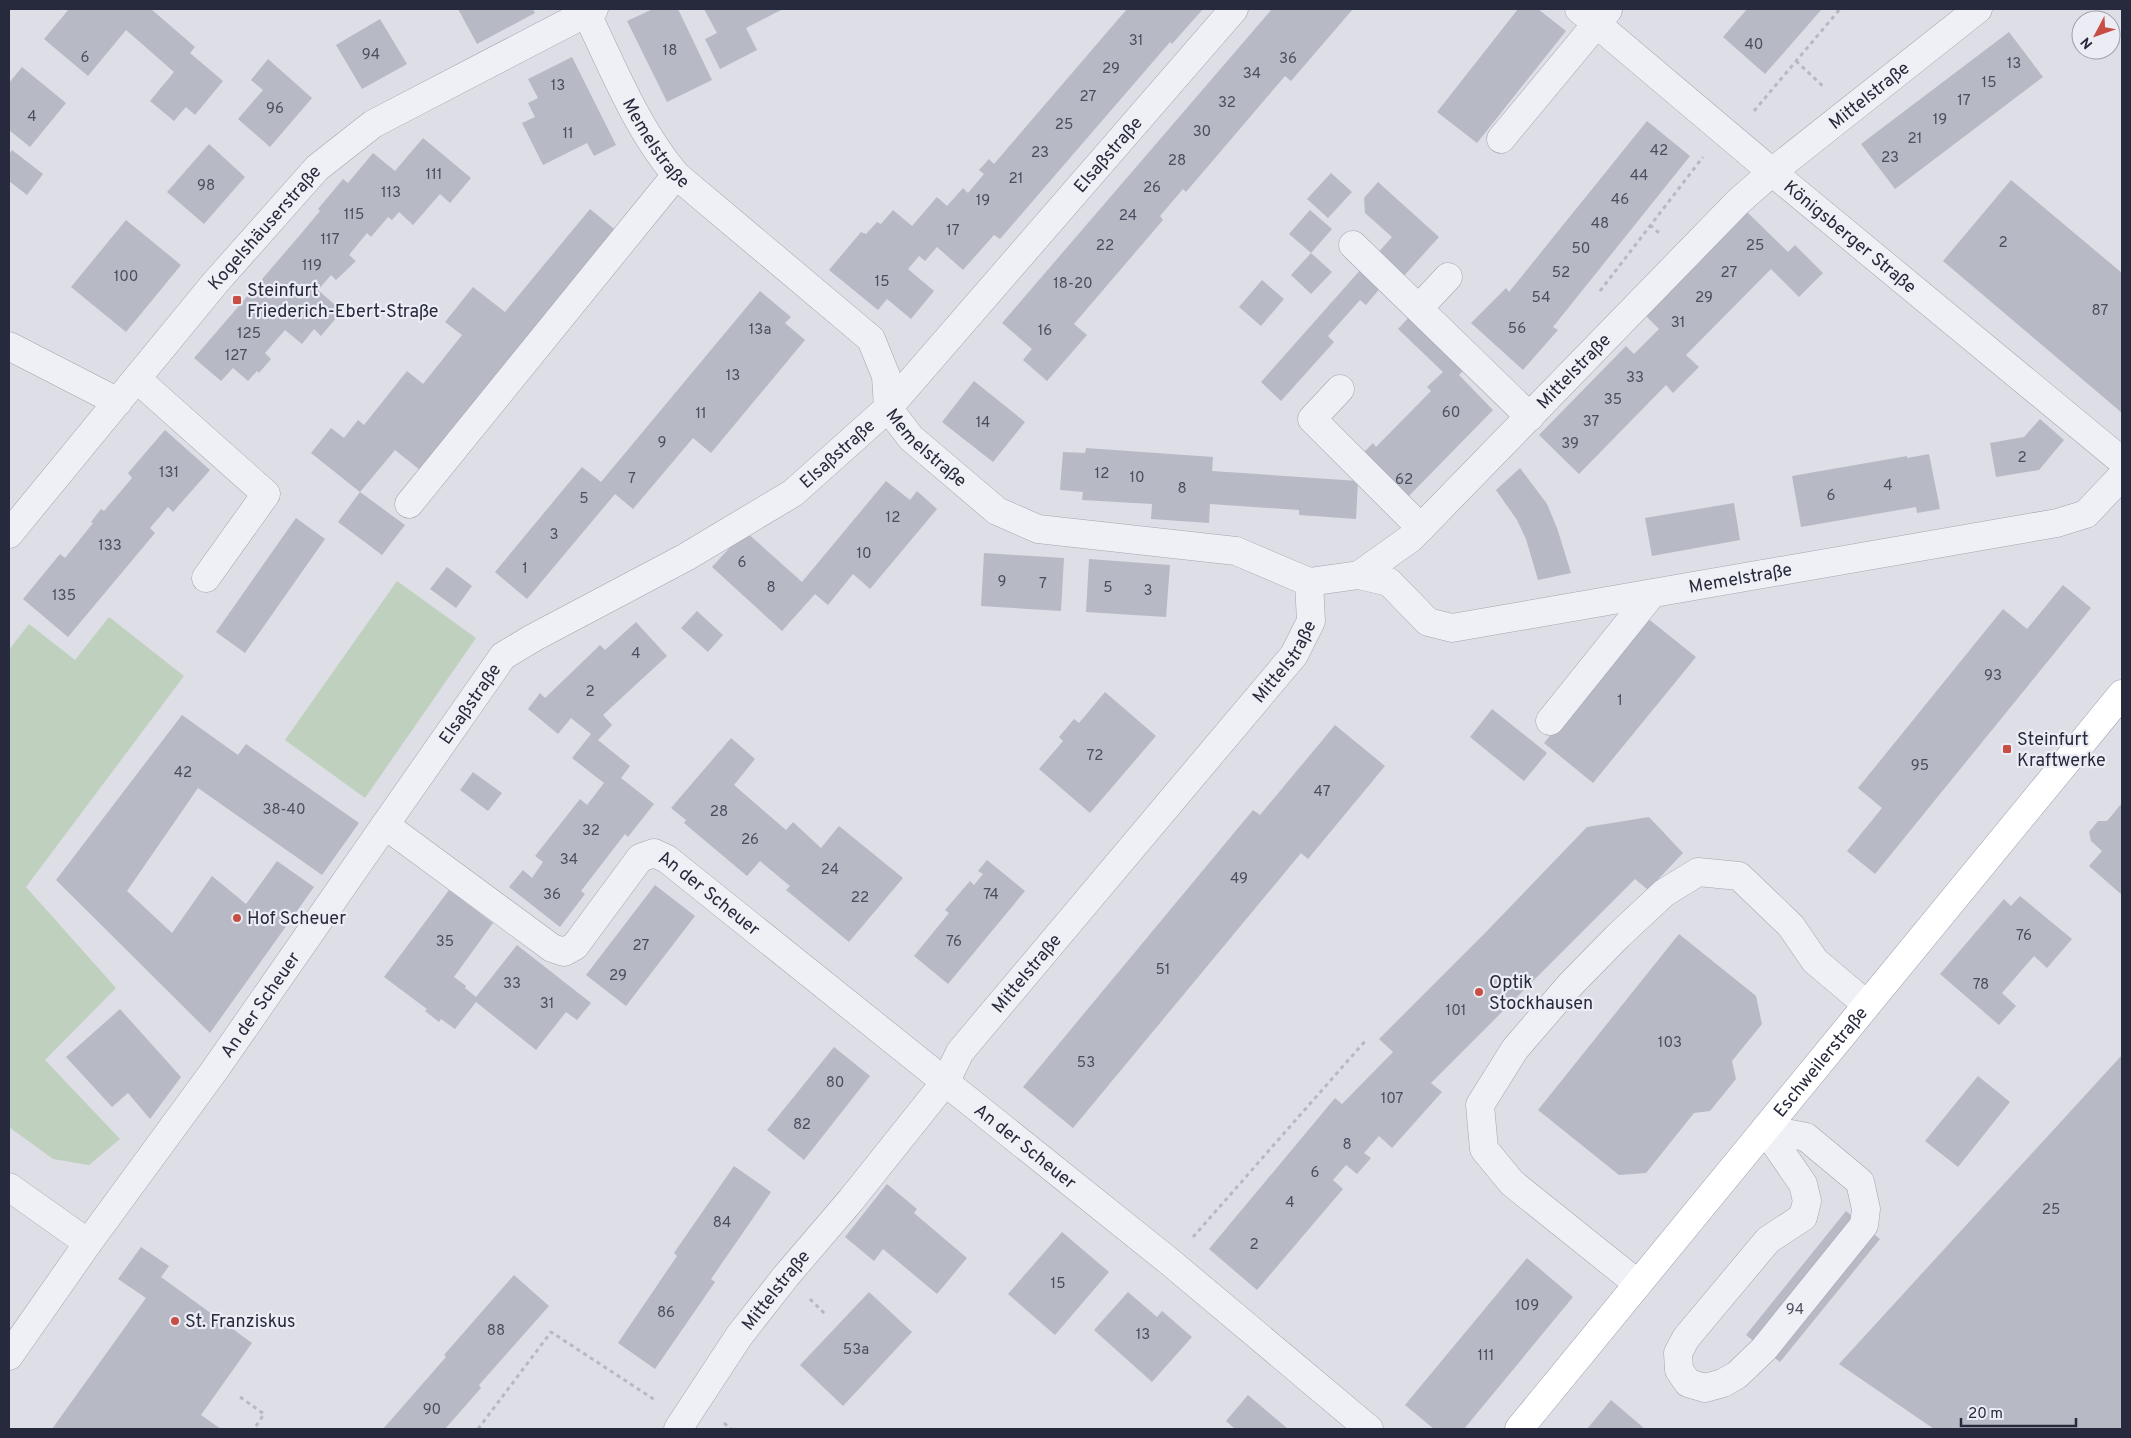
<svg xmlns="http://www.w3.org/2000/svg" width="2131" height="1438" font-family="Overpass,sans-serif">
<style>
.green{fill:#bfd0be}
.building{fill:#b7b9c5}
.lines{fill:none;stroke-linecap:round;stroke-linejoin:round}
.minor-casing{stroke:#a3a4b0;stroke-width:29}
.major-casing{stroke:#9ca0b1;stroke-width:29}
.path{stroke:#b7b9c1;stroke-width:3;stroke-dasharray:4 4;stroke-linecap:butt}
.minor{stroke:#eff0f5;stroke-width:28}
.major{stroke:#fff;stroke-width:28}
.poi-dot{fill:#c84d45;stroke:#ecedf4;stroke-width:2}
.labels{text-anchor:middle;stroke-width:4.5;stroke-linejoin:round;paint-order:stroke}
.number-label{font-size:15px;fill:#4b4e5e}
.street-label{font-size:18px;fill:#272a3c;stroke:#ecedf4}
.poi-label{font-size:18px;fill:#272a3c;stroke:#ecedf4;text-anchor:start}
</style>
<rect width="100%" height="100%" fill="#dddee6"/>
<path class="green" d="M 397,581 L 476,638 L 365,798 L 285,740 Z
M 109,617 L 184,676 L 26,887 L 116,988 L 45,1060 L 120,1139 L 89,1165 L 53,1159 L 9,1127 L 9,650 L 29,624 L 75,660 Z"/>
<path class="building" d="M 69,9 L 151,9 L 195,47 L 190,53 L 223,81 L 195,115 L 186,107 L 174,121 L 150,101 L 174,72 L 126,30 L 88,76 L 44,39 Z
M 458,9 L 533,9 L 535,13 L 477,44 Z
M 653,9 L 678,9 L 712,80 L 667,102 L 627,21 Z
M 704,9 L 783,9 L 746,28 L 757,50 L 720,69 L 705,39 L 717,33 Z
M 1127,9 L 1203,9 L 1172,44 L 1170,42 L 1000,239 L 994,235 L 963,270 L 937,247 L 925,261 L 919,256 L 908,269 L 934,291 L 911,319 L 887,299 L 878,310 L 829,270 L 861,232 L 866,234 L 877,222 L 881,224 L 893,210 L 912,226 L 937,197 L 947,206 L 963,188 L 968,193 L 984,174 L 979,170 L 989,159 L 994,164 Z
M 1272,9 L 1353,9 L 1291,81 L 1285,76 L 1186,192 L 1183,189 L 1160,216 L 1163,220 L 1074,324 L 1087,335 L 1047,381 L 1023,360 L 1032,349 L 1002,323 Z
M 1518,9 L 1538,9 L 1566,31 L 1477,143 L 1437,112 Z
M 1747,9 L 1822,9 L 1765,74 L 1723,37 Z
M 380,19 L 407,64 L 362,89 L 336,45 Z
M 2009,32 L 2043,77 L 1895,189 L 1861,144 Z
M 572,57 L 616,145 L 594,156 L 587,143 L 543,165 L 522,123 L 535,117 L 528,103 L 538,98 L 528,79 Z
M 268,59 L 312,98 L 270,147 L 238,119 L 263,90 L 251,80 Z
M 22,67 L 66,103 L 30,147 L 9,130 L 9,83 Z
M 1647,121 L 1690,156 L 1553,327 L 1558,330 L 1523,370 L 1471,323 L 1506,288 L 1509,292 Z
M 423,138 L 471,178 L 450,203 L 440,194 L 413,225 L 399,212 L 392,220 L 388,217 L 371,237 L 367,233 L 349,255 L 356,261 L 336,280 L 331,275 L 318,290 L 342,311 L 321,336 L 314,329 L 302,344 L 285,330 L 265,353 L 271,359 L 259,373 L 257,371 L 248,381 L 233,368 L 221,381 L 194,358 L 300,235 L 320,211 L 318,209 L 343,179 L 348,183 L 373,153 L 395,171 Z
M 209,144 L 245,177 L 204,224 L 167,192 Z
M 12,150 L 43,174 L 27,195 L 9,181 L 9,154 Z
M 1331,173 L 1352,192 L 1328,218 L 1307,199 Z
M 2011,180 L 2122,273 L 2122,413 L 1943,261 Z
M 1378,182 L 1439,237 L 1402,278 L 1376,255 L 1392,237 L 1365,213 L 1364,198 Z
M 590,209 L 619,233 L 425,474 L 395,450 L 360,492 L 311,453 L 331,428 L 344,438 L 358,420 L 364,425 L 407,371 L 423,384 L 462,335 L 445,322 L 473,287 L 505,312 Z
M 1310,210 L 1332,229 L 1311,253 L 1289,234 Z
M 1747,212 L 1788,252 L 1795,245 L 1823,273 L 1799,297 L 1771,269 L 1686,355 L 1699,367 L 1673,393 L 1666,385 L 1579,474 L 1539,435 L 1626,346 L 1634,354 L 1659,329 L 1646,316 Z
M 126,220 L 181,265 L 126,332 L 71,287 Z
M 1311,253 L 1332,272 L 1311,294 L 1291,275 Z
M 1362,268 L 1382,286 L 1366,305 L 1360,300 L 1328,336 L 1334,342 L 1281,401 L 1261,382 Z
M 1262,280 L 1284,299 L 1261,326 L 1239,307 Z
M 760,291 L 791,317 L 785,323 L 805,340 L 711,453 L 693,438 L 633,509 L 615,494 L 527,599 L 495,572 L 582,467 L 601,482 Z
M 1411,315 L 1466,367 L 1459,375 L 1493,410 L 1404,501 L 1359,457 L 1373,443 L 1376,447 L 1431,391 L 1427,387 L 1443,372 L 1398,329 Z
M 974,381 L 1025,422 L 993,462 L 942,422 Z
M 2040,419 L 2064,440 L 2039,470 L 1996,477 L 1990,443 L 2024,437 Z
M 165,430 L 210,470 L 173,512 L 168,507 L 150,528 L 155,533 L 68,637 L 23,599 L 60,554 L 65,558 L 93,523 L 91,522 L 101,509 L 104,511 L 132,478 L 128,473 Z
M 1086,448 L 1213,457 L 1212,471 L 1358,481 L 1356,519 L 1299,515 L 1299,510 L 1210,504 L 1209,523 L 1151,519 L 1152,504 L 1082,500 L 1083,492 L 1060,490 L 1063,452 L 1085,453 Z
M 1929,454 L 1940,509 L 1917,513 L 1916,507 L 1801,527 L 1792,476 L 1907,456 L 1907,458 Z
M 1520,468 L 1547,504 L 1557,528 L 1571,573 L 1538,580 L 1526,539 L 1517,520 L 1496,490 Z
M 886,481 L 910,500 L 917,491 L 937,509 L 870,589 L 853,574 L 828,605 L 815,594 L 782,631 L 712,567 L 745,531 L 802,582 Z
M 360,492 L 405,525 L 382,555 L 338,522 Z
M 1734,503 L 1740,540 L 1652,556 L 1645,518 Z
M 296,518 L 325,539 L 245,653 L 216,632 Z
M 984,553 L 1064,558 L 1061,611 L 981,606 Z
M 1089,559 L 1170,565 L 1166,617 L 1086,612 Z
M 447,567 L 472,586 L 456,608 L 430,589 Z
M 2063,585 L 2091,608 L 1875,874 L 1847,851 L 1882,808 L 1858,788 L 2003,609 L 2027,629 Z
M 697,611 L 723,635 L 708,652 L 681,628 Z
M 1646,617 L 1696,657 L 1593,783 L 1544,743 Z
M 636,622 L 667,656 L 603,715 L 612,725 L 598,740 L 630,766 L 621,778 L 654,804 L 628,837 L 625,834 L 581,891 L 585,894 L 560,927 L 509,887 L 523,870 L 532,878 L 543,862 L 535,856 L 580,799 L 587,805 L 604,783 L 572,758 L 591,734 L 571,718 L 558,734 L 528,709 L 540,693 L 545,698 L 600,645 L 605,650 Z
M 1105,692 L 1156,736 L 1090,813 L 1039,769 L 1063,741 L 1059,737 L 1074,719 L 1079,723 Z
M 1492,709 L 1547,753 L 1524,781 L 1470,737 Z
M 182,715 L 238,755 L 246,744 L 359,823 L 322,875 L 198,788 L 127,891 L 172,933 L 212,876 L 246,904 L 277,861 L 314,887 L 210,1033 L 56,880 Z
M 1335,725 L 1385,766 L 1308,859 L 1301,853 L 1073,1128 L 1023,1087 L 1253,810 L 1260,815 Z
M 731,738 L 755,759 L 734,785 L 786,830 L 793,822 L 821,848 L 839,826 L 903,878 L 849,942 L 786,890 L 790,886 L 760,861 L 747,876 L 684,823 L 686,820 L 671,808 Z
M 473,772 L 502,793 L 488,811 L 460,790 Z
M 2122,803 L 2122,895 L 2089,866 L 2102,851 L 2091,841 L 2089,832 L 2098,821 L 2107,821 Z
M 1649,817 L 1683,853 L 1648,890 L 1635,879 L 1431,1083 L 1442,1092 L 1392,1148 L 1379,1136 L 1364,1153 L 1371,1158 L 1357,1174 L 1346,1165 L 1333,1180 L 1343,1189 L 1257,1290 L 1209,1249 L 1335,1098 L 1342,1104 L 1393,1052 L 1379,1039 L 1485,933 L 1587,827 Z
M 987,860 L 1025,891 L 948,984 L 914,956 L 949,913 L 945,910 L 970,881 L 974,885 L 983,874 L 978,871 Z
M 655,885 L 695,916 L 626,1006 L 586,975 Z
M 449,890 L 493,923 L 454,977 L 466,986 L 465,988 L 476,997 L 517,945 L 591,1003 L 577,1020 L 566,1012 L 536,1050 L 476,1002 L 455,1029 L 441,1019 L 439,1022 L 425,1011 L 427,1009 L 384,977 Z
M 2020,896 L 2072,939 L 2047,968 L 2034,956 L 2002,993 L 2016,1006 L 1999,1025 L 1940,974 L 2004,899 L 2011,906 Z
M 1679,934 L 1756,996 L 1762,1024 L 1732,1061 L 1736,1079 L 1710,1111 L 1694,1113 L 1646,1173 L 1619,1175 L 1538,1110 Z
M 120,1009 L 181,1077 L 150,1119 L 128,1093 L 112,1107 L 66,1057 Z
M 834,1047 L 870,1076 L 804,1160 L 767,1130 Z
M 2122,1055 L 2122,1429 L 1934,1429 L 1839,1364 Z
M 1978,1076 L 2010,1102 L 1958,1167 L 1925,1141 Z
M 734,1166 L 771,1192 L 711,1279 L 715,1282 L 655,1369 L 618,1343 L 677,1256 L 674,1253 Z
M 887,1184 L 917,1209 L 914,1213 L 967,1258 L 937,1294 L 883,1249 L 874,1261 L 845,1237 Z
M 1846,1211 L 1880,1239 L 1780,1362 L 1746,1335 Z
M 1062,1232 L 1109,1272 L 1055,1335 L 1008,1294 Z
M 141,1247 L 169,1266 L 161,1277 L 252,1343 L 201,1415 L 221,1429 L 52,1429 L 146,1298 L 118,1279 Z
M 1527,1258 L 1573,1297 L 1464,1429 L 1434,1429 L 1405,1405 Z
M 514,1275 L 549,1306 L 479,1385 L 481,1388 L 445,1429 L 383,1429 L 446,1357 L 444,1355 Z
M 869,1292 L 912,1332 L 843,1406 L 800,1365 Z
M 1128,1292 L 1157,1317 L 1162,1311 L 1192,1337 L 1152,1382 L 1094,1330 Z
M 1248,1395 L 1288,1429 L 1235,1429 L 1226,1421 Z
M 1611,1400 L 1645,1429 L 1587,1429 Z"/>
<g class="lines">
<defs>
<g id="minor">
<path id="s1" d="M 1579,9 L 1772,172 L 2122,461"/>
<path id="s2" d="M 586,12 C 613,68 636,127 676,175 L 871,339 L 886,376 L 888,408 L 911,438 L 997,511 L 1038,529 L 1236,551 L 1309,582"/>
<path d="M 1501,139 L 1608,10"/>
<path d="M 1353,245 L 1530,417"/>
<path d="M 1419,308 L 1448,277"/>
<path d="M 9,346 L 118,402"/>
<path d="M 137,379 L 266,494 L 206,578"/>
<path d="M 1340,389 L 1312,419 L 1421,528"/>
<path d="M 409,504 L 676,175"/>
<path id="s3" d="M 9,534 L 215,283 L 317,168 L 373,124 L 594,9"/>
<path id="s4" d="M 1359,575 L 1389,582 L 1428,622 L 1452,628 L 2057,523 L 2086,514 L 2122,476"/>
<path d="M 1550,721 L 1651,595"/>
<path id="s5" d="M 385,825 L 503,656 L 533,638 L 686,557 L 793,493 L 888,408 L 1234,9"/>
<path d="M 1765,1129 L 1806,1137 L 1860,1182 L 1866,1209 L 1864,1225 L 1764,1349 L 1737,1375 L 1723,1383 L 1705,1388 L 1688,1383 L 1679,1370 L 1678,1353 L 1686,1338 L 1768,1240 L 1803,1217 L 1807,1201 L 1803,1184 Z"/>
<path d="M 9,1187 L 88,1243"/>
<path d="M 1638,1284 L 1512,1183 L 1484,1149 L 1480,1105 L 1515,1049 L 1570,985 L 1618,936 L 1664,893 L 1698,872 L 1739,876 L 1791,926 L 1815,961 L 1866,1004"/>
<path id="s6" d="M 9,1356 L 88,1243 L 214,1071 L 385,825 L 552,948 L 564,952 L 575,946 L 640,858 L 654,853 L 667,859 L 1170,1262 L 1369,1429"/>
<path id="s7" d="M 678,1429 L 739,1336 L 786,1276 L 851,1200 L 946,1081 L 960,1052 L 1294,655 L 1311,621 L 1309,582 L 1359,575 L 1411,538 L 1738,202 L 1772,172 L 1978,9"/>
</g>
<g id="major">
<path id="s8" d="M 1519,1429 L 2122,694"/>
</g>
</defs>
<use href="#minor" class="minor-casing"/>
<use href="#major" class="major-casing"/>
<path class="path" d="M 1796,61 L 1825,88
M 1754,111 L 1840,9
M 1650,225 L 1659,233
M 1600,291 L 1703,157
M 1193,1237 L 1366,1040
M 810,1299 L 825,1314
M 240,1397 L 264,1414 L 254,1429
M 724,1423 L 731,1429
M 478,1429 L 551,1332 L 655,1400"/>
<use href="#minor" class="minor"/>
<use href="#major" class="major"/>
</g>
<g class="poi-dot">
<rect x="232" y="295" width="10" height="10" rx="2.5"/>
<rect x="2002" y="744" width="10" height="10" rx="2.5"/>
<circle cx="237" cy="918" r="5"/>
<circle cx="1479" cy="992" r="5"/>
<circle cx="175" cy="1321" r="5"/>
</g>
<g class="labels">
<g class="number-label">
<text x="1136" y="45">31</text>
<text x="1754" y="49">40</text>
<text x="670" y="55">18</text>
<text x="371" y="59">94</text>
<text x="85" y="62">6</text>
<text x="1288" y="63">36</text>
<text x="2014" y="68">13</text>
<text x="1111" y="73">29</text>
<text x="1252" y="78">34</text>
<text x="1989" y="87">15</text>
<text x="558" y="90">13</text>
<text x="1088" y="101">27</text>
<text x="1964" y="105">17</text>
<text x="1227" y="107">32</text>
<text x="275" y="113">96</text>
<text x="32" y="121">4</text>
<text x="1940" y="124">19</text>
<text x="1064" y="129">25</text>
<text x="1202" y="136">30</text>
<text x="568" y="138">11</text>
<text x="1915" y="143">21</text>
<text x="1659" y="155">42</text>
<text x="1040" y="157">23</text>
<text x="1890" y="162">23</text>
<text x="1177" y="165">28</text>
<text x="434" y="179">111</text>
<text x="1639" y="180">44</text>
<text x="1016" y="183">21</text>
<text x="206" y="190">98</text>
<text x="1152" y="192">26</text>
<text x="391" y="197">113</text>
<text x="1620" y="204">46</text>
<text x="983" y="205">19</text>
<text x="354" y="219">115</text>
<text x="1128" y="220">24</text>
<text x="1600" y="228">48</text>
<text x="953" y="235">17</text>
<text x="330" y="244">117</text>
<text x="2003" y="247">2</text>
<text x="1105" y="250">22</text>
<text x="1755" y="250">25</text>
<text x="1581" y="253">50</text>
<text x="312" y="270">119</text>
<text x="1561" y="277">52</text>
<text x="1729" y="277">27</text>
<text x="126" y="281">100</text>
<text x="882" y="286">15</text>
<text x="1073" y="288">18-20</text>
<text x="1541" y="302">54</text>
<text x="1704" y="302">29</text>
<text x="2100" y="315">87</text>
<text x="1678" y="327">31</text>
<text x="1517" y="333">56</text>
<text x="760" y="334">13a</text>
<text x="1045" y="335">16</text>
<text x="249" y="338">125</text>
<text x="236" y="360">127</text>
<text x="733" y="380">13</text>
<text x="1635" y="382">33</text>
<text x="1613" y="404">35</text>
<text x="1451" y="417">60</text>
<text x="701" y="418">11</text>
<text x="1591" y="426">37</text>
<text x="983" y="427">14</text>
<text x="662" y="447">9</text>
<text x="1570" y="448">39</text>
<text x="2022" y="462">2</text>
<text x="169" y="477">131</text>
<text x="1102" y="478">12</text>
<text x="1137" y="482">10</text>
<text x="632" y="483">7</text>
<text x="1404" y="484">62</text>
<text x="1888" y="490">4</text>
<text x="1182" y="493">8</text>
<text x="1831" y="500">6</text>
<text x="584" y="503">5</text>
<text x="893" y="522">12</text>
<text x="554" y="539">3</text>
<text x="110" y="550">133</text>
<text x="864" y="558">10</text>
<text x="742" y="567">6</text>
<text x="525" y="573">1</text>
<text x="1002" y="586">9</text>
<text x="1043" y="588">7</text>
<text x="771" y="592">8</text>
<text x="1108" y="592">5</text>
<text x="1148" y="595">3</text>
<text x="64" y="600">135</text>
<text x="636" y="658">4</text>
<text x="1993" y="680">93</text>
<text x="590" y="696">2</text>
<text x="1620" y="705">1</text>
<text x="1095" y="760">72</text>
<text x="1920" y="770">95</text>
<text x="183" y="777">42</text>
<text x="1322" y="796">47</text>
<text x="284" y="814">38-40</text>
<text x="719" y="816">28</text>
<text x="591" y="835">32</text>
<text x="750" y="844">26</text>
<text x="569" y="864">34</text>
<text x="830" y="874">24</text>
<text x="1239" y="883">49</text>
<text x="552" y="899">36</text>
<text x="991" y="899">74</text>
<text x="860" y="902">22</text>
<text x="2024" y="940">76</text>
<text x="445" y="946">35</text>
<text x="954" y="946">76</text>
<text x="641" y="950">27</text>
<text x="1163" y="974">51</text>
<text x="618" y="980">29</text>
<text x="512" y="988">33</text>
<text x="1981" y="989">78</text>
<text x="547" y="1008">31</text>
<text x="1456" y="1015">101</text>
<text x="1670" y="1047">103</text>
<text x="1086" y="1067">53</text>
<text x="835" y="1087">80</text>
<text x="1392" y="1103">107</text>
<text x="802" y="1129">82</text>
<text x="1347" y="1149">8</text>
<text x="1315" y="1177">6</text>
<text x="1290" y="1207">4</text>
<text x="2051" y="1214">25</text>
<text x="722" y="1227">84</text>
<text x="1254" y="1249">2</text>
<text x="1058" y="1288">15</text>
<text x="1527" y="1310">109</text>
<text x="1795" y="1314">94</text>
<text x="666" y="1317">86</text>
<text x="496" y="1335">88</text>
<text x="1143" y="1339">13</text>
<text x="856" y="1354">53a</text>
<text x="1486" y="1360">111</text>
<text x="432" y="1414">90</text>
</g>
<g class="street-label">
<text dy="6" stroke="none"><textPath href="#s7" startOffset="1820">Mittelstraße</textPath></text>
<text dy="6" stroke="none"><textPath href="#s2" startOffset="149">Memelstraße</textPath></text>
<text dy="6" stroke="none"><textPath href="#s5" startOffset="1002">Elsaßstraße</textPath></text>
<text dy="6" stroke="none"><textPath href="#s3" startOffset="399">Kogelshäuserstraße</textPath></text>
<text dy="6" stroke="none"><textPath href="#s1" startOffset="354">Königsberger Straße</textPath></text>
<text dy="6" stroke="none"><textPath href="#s7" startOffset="1415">Mittelstraße</textPath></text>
<text dy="6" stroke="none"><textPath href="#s2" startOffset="569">Memelstraße</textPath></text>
<text dy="6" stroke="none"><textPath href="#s5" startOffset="598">Elsaßstraße</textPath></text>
<text dy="6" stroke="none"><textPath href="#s4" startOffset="404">Memelstraße</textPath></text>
<text dy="6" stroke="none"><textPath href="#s7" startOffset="980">Mittelstraße</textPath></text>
<text dy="6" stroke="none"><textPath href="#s5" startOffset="148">Elsaßstraße</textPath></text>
<text dy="6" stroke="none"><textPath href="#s6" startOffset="1076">An der Scheuer</textPath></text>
<text dy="6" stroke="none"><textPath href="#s7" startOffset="575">Mittelstraße</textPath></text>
<text dy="6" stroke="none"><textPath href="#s6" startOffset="432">An der Scheuer</textPath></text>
<text dy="6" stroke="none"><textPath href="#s8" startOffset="475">Eschweilerstraße</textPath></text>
<text dy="6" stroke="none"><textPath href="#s6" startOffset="1481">An der Scheuer</textPath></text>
<text dy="6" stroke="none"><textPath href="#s7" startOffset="170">Mittelstraße</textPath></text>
</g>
<g class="poi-label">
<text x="247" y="296">Steinfurt<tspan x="247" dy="21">Friederich-Ebert-Straße</tspan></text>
<text x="2017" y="745">Steinfurt<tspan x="2017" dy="21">Kraftwerke</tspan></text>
<text x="247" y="924">Hof Scheuer</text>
<text x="1489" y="988">Optik<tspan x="1489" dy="21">Stockhausen</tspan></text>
<text x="185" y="1327">St. Franziskus</text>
</g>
</g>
<rect width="2131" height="1438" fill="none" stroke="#272a3c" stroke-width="20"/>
<g transform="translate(2096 35) rotate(229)"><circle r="24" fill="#ecedf4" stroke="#9d9faa"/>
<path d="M0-4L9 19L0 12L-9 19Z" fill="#c84d45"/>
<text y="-8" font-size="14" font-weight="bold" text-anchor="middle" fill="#272a3c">N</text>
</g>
<path d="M1961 1418v8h115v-8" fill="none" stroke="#272a3c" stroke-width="2.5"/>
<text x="1968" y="1418" font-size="15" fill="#272a3c" stroke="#ecedf4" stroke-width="4" paint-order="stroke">20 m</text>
</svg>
